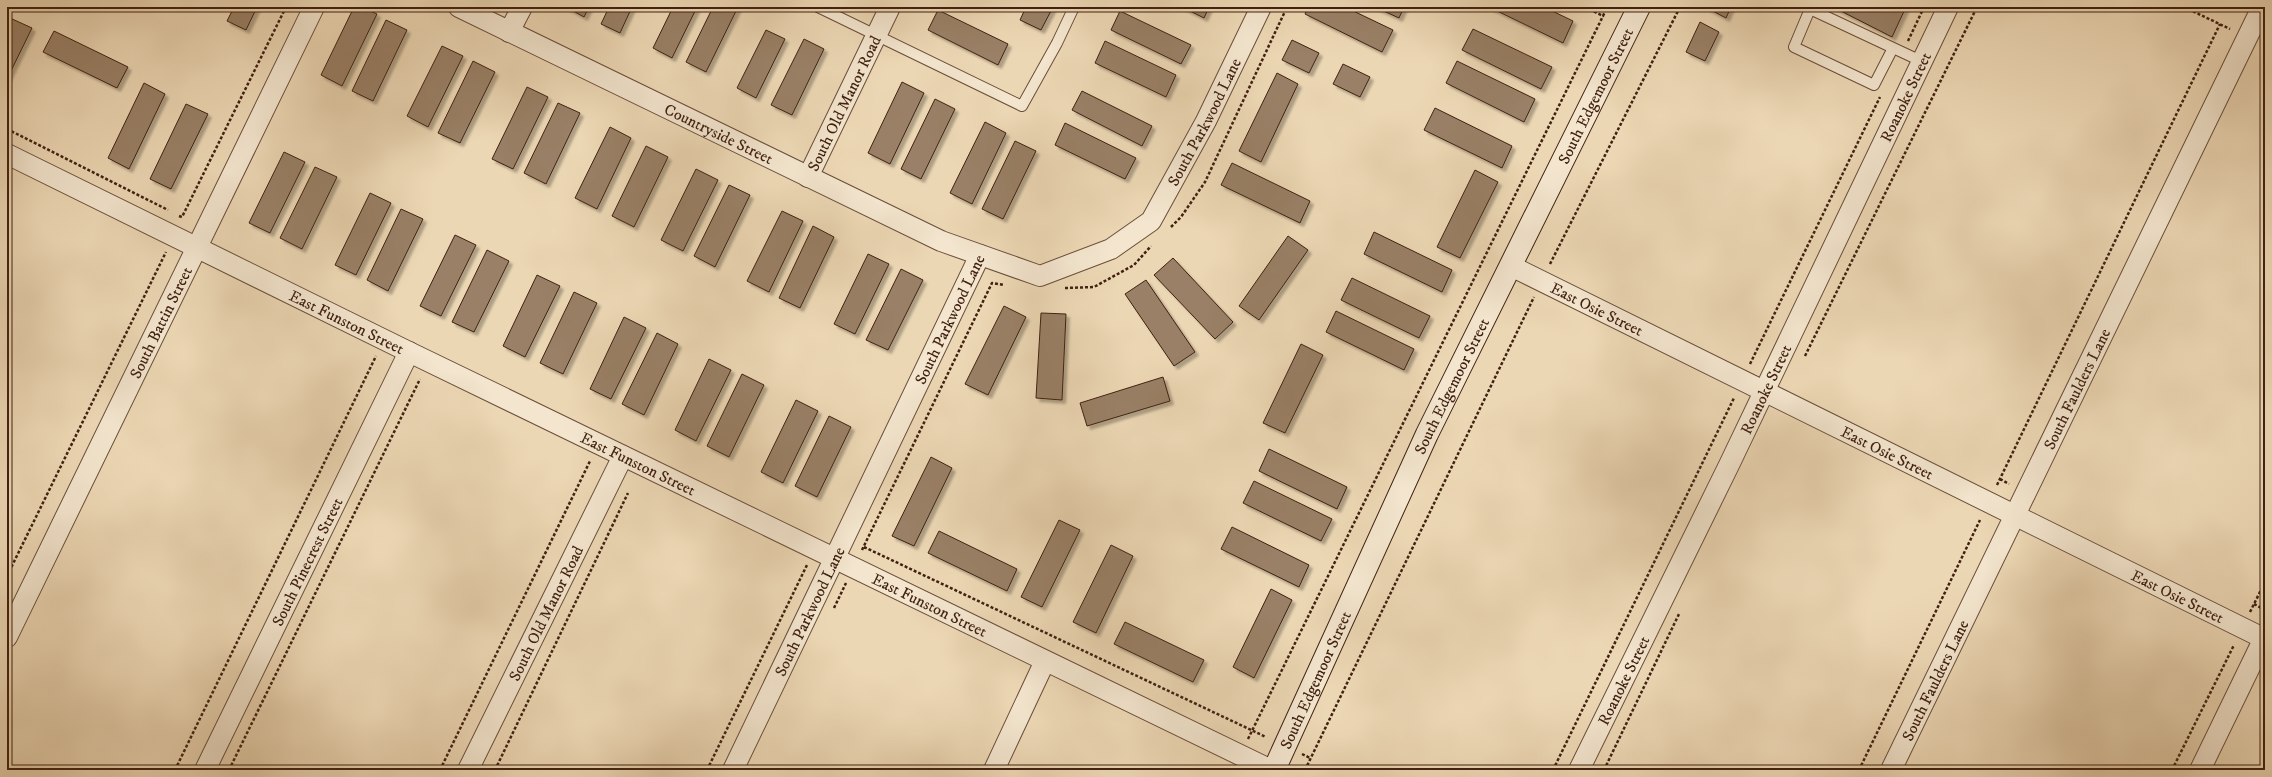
<svg xmlns="http://www.w3.org/2000/svg" width="2272" height="777" font-family="'IM FELL DW Pica',serif">
<style>
.building{fill:#998066;stroke:#402111;filter:url(#shadow)}
.lines{fill:none;stroke-linecap:round;stroke-linejoin:round}
.lane-casing{stroke:#6b4e3a;stroke-width:12}
.street-casing{stroke:#6b4e3a;stroke-width:22}
.secondary-casing{stroke:#402111;stroke-width:24}
.path{stroke:#402111;stroke-width:2.5;stroke-dasharray:3 2;stroke-linecap:butt}
.lane{stroke:#f3e5ce;stroke-width:10}
.street{stroke:#f3e5ce;stroke-width:20}
.secondary{stroke:#f3e5ce;stroke-width:22}
.labels{text-anchor:middle;stroke-width:4;stroke-linejoin:round;paint-order:stroke}
.street-label{font-size:16px;fill:#402111;stroke:#f3e5ce}
</style>
<defs>
<filter id="shadow"><feDropShadow dx="3.5" dy="3.5" stdDeviation="1" flood-color="#0004"/></filter>
</defs>
<rect width="100%" height="100%" fill="#ecd7b4"/>
<filter id="stains"><feTurbulence type="fractalNoise" baseFrequency=".005" numOctaves="4"/><feColorMatrix values="0 0 0 0 .2 0 0 0 0 .09 0 0 0 0 .02 0 0 0 .5 -.17"/></filter>
<radialGradient id="worn" r=".72"><stop offset=".6" stop-color="#630" stop-opacity="0"/><stop offset="1" stop-color="#630" stop-opacity=".3"/></radialGradient>
<path class="building" d="M 234,7 L 257,7 L 246,30 L 227,21 Z
M 354,7 L 362,7 L 377,14 L 342,86 L 321,75 Z
M 566,7 L 589,7 L 584,17 Z
M 609,7 L 632,7 L 620,33 L 601,24 Z
M 673,7 L 697,7 L 672,58 L 653,48 Z
M 713,7 L 738,7 L 706,72 L 686,62 Z
M 1026,7 L 1053,7 L 1041,30 L 1020,20 Z
M 1182,7 L 1209,7 L 1204,18 Z
M 1308,7 L 1345,7 L 1393,30 L 1382,52 L 1305,14 Z
M 1375,7 L 1404,7 L 1399,18 Z
M 1489,7 L 1544,7 L 1573,21 L 1563,43 Z
M 1705,7 L 1731,7 L 1726,18 Z
M 1833,7 L 1906,7 L 1892,37 Z
M 938,10 L 1008,44 L 998,65 L 928,30 Z
M 1120,11 L 1191,45 L 1181,64 L 1111,30 Z
M 10,18 L 32,28 L 7,79 L 7,25 Z
M 386,20 L 407,30 L 373,101 L 352,91 Z
M 1700,22 L 1719,32 L 1705,61 L 1686,52 Z
M 1473,29 L 1552,67 L 1541,89 L 1462,50 Z
M 766,30 L 785,39 L 756,98 L 737,88 Z
M 54,31 L 128,67 L 117,88 L 43,52 Z
M 804,39 L 824,49 L 792,115 L 771,105 Z
M 1292,40 L 1319,53 L 1309,73 L 1282,60 Z
M 1105,41 L 1176,75 L 1166,97 L 1095,63 Z
M 442,46 L 463,56 L 428,127 L 407,116 Z
M 473,61 L 495,72 L 460,143 L 438,133 Z
M 1457,61 L 1535,99 L 1524,122 L 1446,83 Z
M 1343,64 L 1370,77 L 1360,97 L 1333,84 Z
M 1277,73 L 1298,84 L 1261,162 L 1239,151 Z
M 902,82 L 924,93 L 890,164 L 868,153 Z
M 144,83 L 165,94 L 129,169 L 108,158 Z
M 527,87 L 548,97 L 513,169 L 492,159 Z
M 1082,91 L 1152,126 L 1142,146 L 1072,110 Z
M 935,99 L 955,109 L 921,179 L 901,169 Z
M 558,103 L 580,113 L 546,184 L 524,173 Z
M 186,104 L 208,114 L 171,189 L 150,179 Z
M 1435,108 L 1512,146 L 1502,168 L 1424,130 Z
M 985,122 L 1006,133 L 972,204 L 950,193 Z
M 1065,123 L 1136,158 L 1125,179 L 1055,145 Z
M 610,127 L 631,138 L 597,209 L 575,198 Z
M 1015,141 L 1036,151 L 1003,219 L 982,209 Z
M 646,146 L 668,157 L 634,227 L 612,216 Z
M 284,152 L 305,162 L 270,233 L 249,223 Z
M 1232,163 L 1310,201 L 1300,223 L 1221,185 Z
M 315,167 L 337,177 L 302,249 L 280,238 Z
M 696,169 L 718,180 L 683,251 L 661,240 Z
M 1475,170 L 1498,182 L 1460,258 L 1437,247 Z
M 729,185 L 750,195 L 715,267 L 694,256 Z
M 370,193 L 391,203 L 356,275 L 335,265 Z
M 401,209 L 423,219 L 388,291 L 367,280 Z
M 782,211 L 803,221 L 769,292 L 747,281 Z
M 813,226 L 834,237 L 800,308 L 779,298 Z
M 1374,232 L 1452,270 L 1442,292 L 1364,254 Z
M 455,235 L 476,245 L 441,316 L 420,306 Z
M 1288,236 L 1308,250 L 1259,320 L 1239,306 Z
M 487,250 L 509,261 L 474,332 L 452,322 Z
M 868,254 L 889,264 L 855,334 L 834,324 Z
M 1173,258 L 1233,322 L 1215,339 L 1154,275 Z
M 901,269 L 923,280 L 888,350 L 866,340 Z
M 537,275 L 560,286 L 525,357 L 503,346 Z
M 1352,278 L 1430,316 L 1419,338 L 1341,300 Z
M 1146,280 L 1195,352 L 1174,366 L 1125,294 Z
M 574,292 L 597,303 L 563,374 L 540,363 Z
M 1004,306 L 1026,317 L 988,395 L 965,384 Z
M 1336,311 L 1414,349 L 1404,370 L 1326,332 Z
M 1041,313 L 1066,314 L 1062,400 L 1036,398 Z
M 624,317 L 646,328 L 611,399 L 590,389 Z
M 657,333 L 678,344 L 644,415 L 622,404 Z
M 1301,344 L 1323,355 L 1285,433 L 1263,423 Z
M 709,359 L 731,370 L 696,441 L 675,430 Z
M 742,374 L 764,385 L 729,457 L 707,446 Z
M 1163,377 L 1170,401 L 1087,426 L 1080,403 Z
M 796,400 L 818,411 L 783,483 L 761,472 Z
M 829,416 L 851,427 L 817,497 L 795,486 Z
M 1269,449 L 1347,487 L 1337,509 L 1259,471 Z
M 931,457 L 952,468 L 914,546 L 892,536 Z
M 1254,481 L 1332,519 L 1321,541 L 1243,503 Z
M 1059,520 L 1080,530 L 1042,607 L 1021,597 Z
M 1232,527 L 1309,565 L 1299,587 L 1221,549 Z
M 939,531 L 1017,569 L 1007,591 L 928,553 Z
M 1111,545 L 1133,556 L 1096,633 L 1073,622 Z
M 1271,589 L 1292,600 L 1254,678 L 1233,667 Z
M 1125,622 L 1204,660 L 1193,682 L 1114,644 Z"/>
<g class="lines">
<defs>
<path id="lane" d="M 818,7 L 1022,106 L 1057,43 L 1074,7
M 1893,48 L 1874,85 L 1794,47 L 1810,9 L 1921,61"/>
<g id="street">
<path id="s1" d="M 459,7 L 941,241 L 1040,276 L 1111,249 L 1151,221 L 1206,121 L 1261,7"/>
<path d="M 509,32 L 522,7"/>
<path id="s2" d="M 7,154 L 409,352 L 1271,770"/>
<path id="s3" d="M 808,177 L 890,7"/>
<path id="s4" d="M 1511,266 L 2265,639"/>
<path id="s5" d="M 7,637 L 314,7"/>
<path id="s6" d="M 205,770 L 409,352"/>
<path id="s7" d="M 468,770 L 623,456"/>
<path id="s8" d="M 733,770 L 980,255"/>
<path d="M 994,770 L 1045,661"/>
<path id="s9" d="M 1579,770 L 1729,465 L 1948,7"/>
<path id="s10" d="M 1891,770 L 2262,7"/>
<path d="M 2200,770 L 2265,636"/>
</g>
<g id="secondary">
<path id="s11" d="M 1274,770 L 1427,434 L 1639,7"/>
</g>
</defs>
<use href="#lane" class="lane-casing"/>
<use href="#street" class="street-casing"/>
<use href="#secondary" class="secondary-casing"/>
<path class="path" d="M 1585,7 L 1603,16 L 1607,7
M 2184,7 L 2230,29
M 1908,41 L 1924,7
M 7,129 L 168,210
M 179,216 L 182,217 L 286,7
M 1171,227 L 1181,217 L 1205,182 L 1287,7
M 1550,264 L 1680,7
M 1065,288 L 1094,287 L 1134,265 L 1151,246
M 1805,356 L 1977,7
M 1750,364 L 1880,97
M 2000,479 L 2009,484
M 1997,485 L 2220,24
M 864,547 L 1266,737
M 862,550 L 992,283 L 1004,285
M 7,576 L 166,252
M 2254,604 L 2265,610
M 834,608 L 846,583
M 2250,612 L 2265,582
M 1248,739 L 1603,16
M 1302,754 L 1310,758
M 175,770 L 376,356
M 229,770 L 420,379
M 440,770 L 590,461
M 495,770 L 628,493
M 707,770 L 807,565
M 1305,770 L 1534,297
M 1553,770 L 1734,398
M 1604,770 L 1679,614
M 1859,770 L 1980,520
M 2172,770 L 2234,645"/>
<use href="#lane" class="lane"/>
<use href="#street" class="street"/>
<use href="#secondary" class="secondary"/>
</g>
<g class="labels">
<g class="street-label">
<text dy="6" stroke="none"><textPath href="#s11" startOffset="747">South Edgemoor Street</textPath></text>
<text dy="6" stroke="none"><textPath href="#s9" startOffset="748">Roanoke Street</textPath></text>
<text dy="6" stroke="none"><textPath href="#s3" startOffset="82">South Old Manor Road</textPath></text>
<text dy="6" stroke="none"><textPath href="#s1" startOffset="878">South Parkwood Lane</textPath></text>
<text dy="6" stroke="none"><textPath href="#s1" startOffset="289">Countryside Street</textPath></text>
<text dy="6" stroke="none"><textPath href="#s4" startOffset="96">East Osie Street</textPath></text>
<text dy="6" stroke="none"><textPath href="#s5" startOffset="350">South Battin Street</textPath></text>
<text dy="6" stroke="none"><textPath href="#s2" startOffset="379">East Funston Street</textPath></text>
<text dy="6" stroke="none"><textPath href="#s8" startOffset="500">South Parkwood Lane</textPath></text>
<text dy="6" stroke="none"><textPath href="#s11" startOffset="423">South Edgemoor Street</textPath></text>
<text dy="6" stroke="none"><textPath href="#s10" startOffset="424">South Faulders Lane</textPath></text>
<text dy="6" stroke="none"><textPath href="#s9" startOffset="424">Roanoke Street</textPath></text>
<text dy="6" stroke="none"><textPath href="#s4" startOffset="420">East Osie Street</textPath></text>
<text dy="6" stroke="none"><textPath href="#s2" startOffset="703">East Funston Street</textPath></text>
<text dy="6" stroke="none"><textPath href="#s6" startOffset="232">South Pinecrest Street</textPath></text>
<text dy="6" stroke="none"><textPath href="#s4" startOffset="744">East Osie Street</textPath></text>
<text dy="6" stroke="none"><textPath href="#s2" startOffset="1027">East Funston Street</textPath></text>
<text dy="6" stroke="none"><textPath href="#s8" startOffset="176">South Parkwood Lane</textPath></text>
<text dy="6" stroke="none"><textPath href="#s7" startOffset="175">South Old Manor Road</textPath></text>
<text dy="6" stroke="none"><textPath href="#s10" startOffset="100">South Faulders Lane</textPath></text>
<text dy="6" stroke="none"><textPath href="#s11" startOffset="99">South Edgemoor Street</textPath></text>
<text dy="6" stroke="none"><textPath href="#s9" startOffset="100">Roanoke Street</textPath></text>
</g>
</g>
<rect width="2272" height="777" fill="none" stroke="#ecd7b4" stroke-width="24"/>
<rect x="8" y="8" width="2256" height="761" fill="none" stroke="#402111" stroke-width="2"/>
<rect x="12" y="12" width="2248" height="753" fill="none" stroke="#402111"/>
<rect width="100%" height="100%" filter="url(#stains)"/>
<rect width="100%" height="100%" fill="url(#worn)"/>
</svg>
